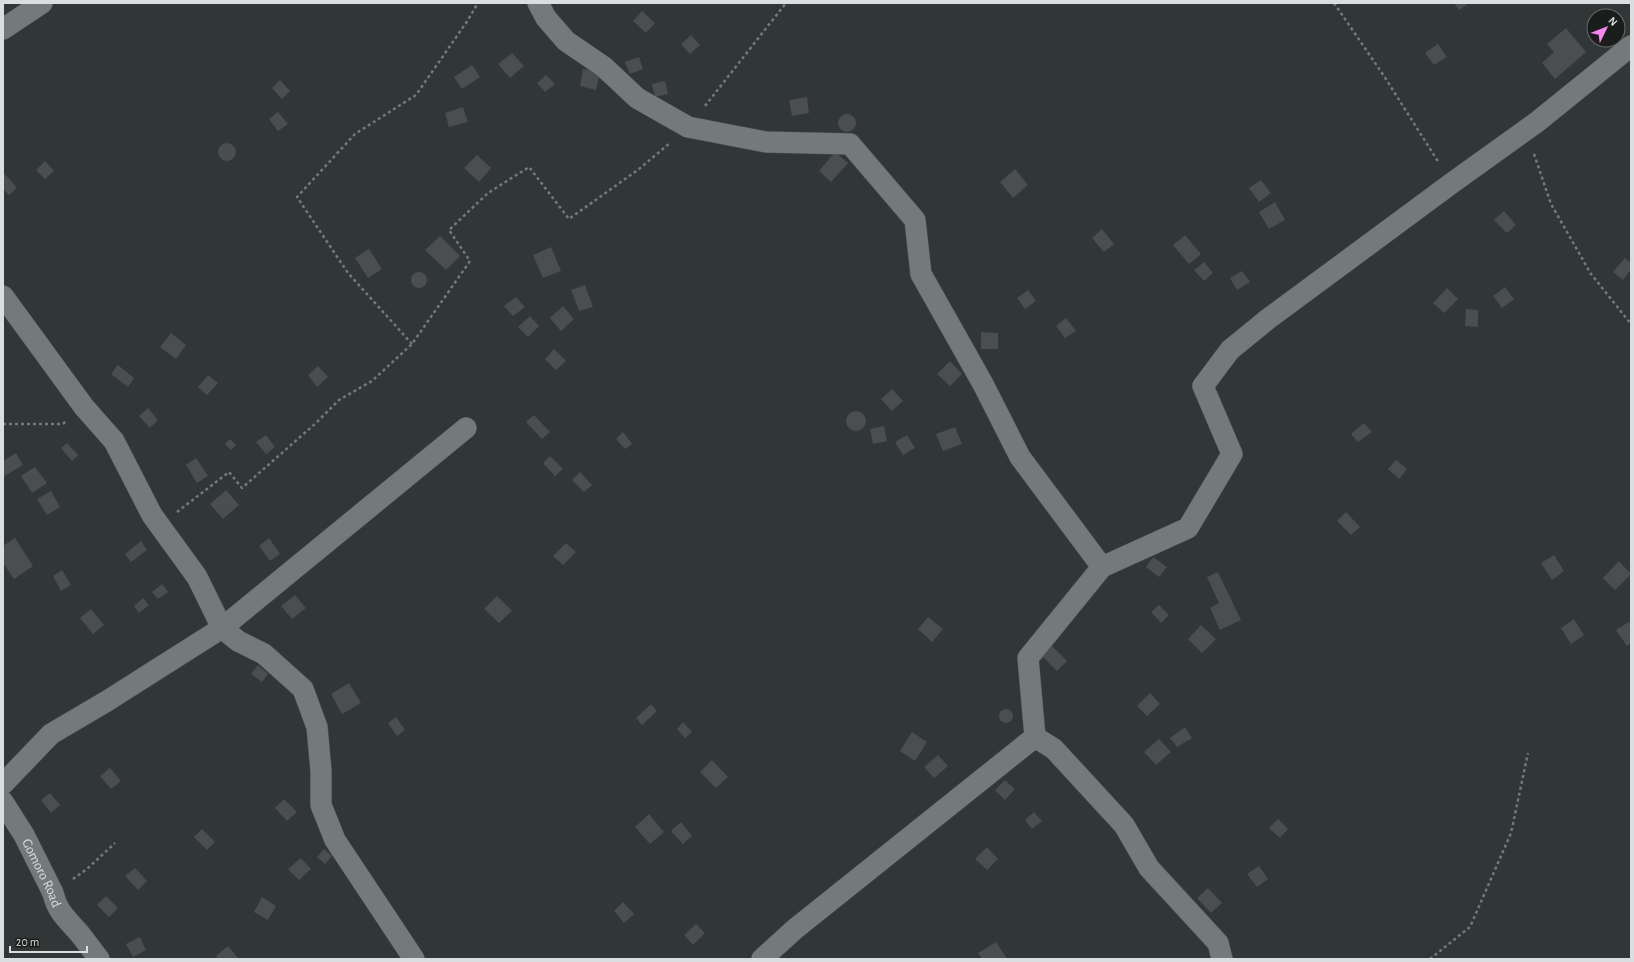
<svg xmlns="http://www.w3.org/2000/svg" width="1634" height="962" font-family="'Alegreya Sans',sans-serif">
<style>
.building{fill:#4a4e50}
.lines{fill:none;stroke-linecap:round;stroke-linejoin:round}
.street-casing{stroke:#4f5353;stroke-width:22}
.path{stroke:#757979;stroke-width:2.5;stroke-dasharray:3 3;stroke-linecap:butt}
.street{stroke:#747979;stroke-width:21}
.labels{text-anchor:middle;stroke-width:3;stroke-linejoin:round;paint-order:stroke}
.street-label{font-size:14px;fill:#dbdede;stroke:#1b1d1d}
</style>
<rect width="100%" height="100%" fill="#313636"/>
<path class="building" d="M 1454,3 L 1469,3 L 1459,10 Z
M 642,11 L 655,23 L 646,33 L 633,21 Z
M 1566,28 L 1586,52 L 1555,79 L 1542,63 L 1554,52 L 1547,44 Z
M 691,35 L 700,45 L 690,54 L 681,44 Z
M 1438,44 L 1447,57 L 1434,65 L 1425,53 Z
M 512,53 L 524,66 L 510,78 L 498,64 Z
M 639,57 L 643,69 L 630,74 L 625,62 Z
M 472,65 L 480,77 L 462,89 L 454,77 Z
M 583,69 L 600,72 L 596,90 L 580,86 Z
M 546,75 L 555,84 L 545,92 L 537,83 Z
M 280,80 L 290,91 L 282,99 L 272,88 Z
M 665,81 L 668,94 L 655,97 L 652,84 Z
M 807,97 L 809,113 L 792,116 L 789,100 Z
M 463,107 L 468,122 L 449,127 L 445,113 Z
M 278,112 L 288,124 L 278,131 L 269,119 Z
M838 123a9 9 0 1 1 18 0a9 9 0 1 1-18 0Z
M218 152a9 9 0 1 1 18 0a9 9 0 1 1-18 0Z
M 835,152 L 848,163 L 831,182 L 819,171 Z
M 477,155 L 491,168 L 479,182 L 464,168 Z
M 45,161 L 54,171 L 45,179 L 36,170 Z
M 1015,169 L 1028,185 L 1013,198 L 1000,182 Z
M 4,173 L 17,188 L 9,195 L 3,189 Z
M 1261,180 L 1271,193 L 1259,202 L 1249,188 Z
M 1275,202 L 1285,220 L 1269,229 L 1259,212 Z
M 1504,211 L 1516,225 L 1507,233 L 1494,220 Z
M 1102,229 L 1114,244 L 1104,252 L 1092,238 Z
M 1185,235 L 1201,254 L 1189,264 L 1173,245 Z
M 440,236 L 460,256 L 446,270 L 425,250 Z
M 551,247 L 561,271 L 543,278 L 533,255 Z
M 369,249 L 382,269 L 368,278 L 355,258 Z
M 1625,258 L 1631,263 L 1631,269 L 1623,280 L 1613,272 Z
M 1204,262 L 1213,273 L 1204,281 L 1194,270 Z
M 1242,271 L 1250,282 L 1237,290 L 1230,278 Z
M411 280a8 8 0 1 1 16 0a8 8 0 1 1-16 0Z
M 585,285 L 593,307 L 579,311 L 571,290 Z
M 1505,287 L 1514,299 L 1502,308 L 1493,296 Z
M 1447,288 L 1458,299 L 1444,313 L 1433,303 Z
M 1028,290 L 1036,301 L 1025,309 L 1017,298 Z
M 516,297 L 525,307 L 513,316 L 504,306 Z
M 563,306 L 574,319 L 561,331 L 550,318 Z
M 1466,309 L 1478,310 L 1478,327 L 1465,326 Z
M 530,316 L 539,326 L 528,337 L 518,327 Z
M 1066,318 L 1076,331 L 1065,338 L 1056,326 Z
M 981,332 L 998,333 L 998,349 L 981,349 Z
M 171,333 L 186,345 L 176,359 L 160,347 Z
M 554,349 L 566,361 L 556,370 L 545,359 Z
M 950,361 L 962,374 L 950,386 L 937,374 Z
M 118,365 L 134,378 L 128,387 L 111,374 Z
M 318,366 L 328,377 L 317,387 L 308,375 Z
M 208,375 L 218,383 L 207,395 L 198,387 Z
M 892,389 L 903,401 L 892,411 L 881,399 Z
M 148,408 L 158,420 L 150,428 L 139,416 Z
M846 421a10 10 0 1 1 20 0a10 10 0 1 1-20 0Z
M 534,415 L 550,432 L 542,439 L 526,422 Z
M 1364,423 L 1372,432 L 1358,442 L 1351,434 Z
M 884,426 L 887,441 L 873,444 L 870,429 Z
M 955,427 L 962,444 L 943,451 L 936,434 Z
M 623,432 L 632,444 L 625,449 L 616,439 Z
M 266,435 L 275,447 L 266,454 L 256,442 Z
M 907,435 L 915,448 L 903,455 L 895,442 Z
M 230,439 L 236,445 L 231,450 L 225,444 Z
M 67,443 L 78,455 L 72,461 L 61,448 Z
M 16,453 L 23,465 L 3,477 L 3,461 Z
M 550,456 L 563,469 L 555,476 L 543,463 Z
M 196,458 L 208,476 L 197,483 L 186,465 Z
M 1396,460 L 1407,469 L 1399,479 L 1388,469 Z
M 35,467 L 47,483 L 32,493 L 21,476 Z
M 580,472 L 592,485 L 584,492 L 572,480 Z
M 226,490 L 239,505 L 223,519 L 210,504 Z
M 51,491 L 60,507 L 47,515 L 37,499 Z
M 1346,512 L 1360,527 L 1351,535 L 1337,521 Z
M 15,538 L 33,566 L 14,579 L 3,563 L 3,546 Z
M 269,538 L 280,554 L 270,561 L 259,546 Z
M 141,541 L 147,550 L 131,562 L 125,554 Z
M 566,543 L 576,552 L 563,565 L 553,556 Z
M 1554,555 L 1564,571 L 1552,580 L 1541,563 Z
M 1153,557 L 1167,567 L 1159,577 L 1146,567 Z
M 1619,561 L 1631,574 L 1615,590 L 1603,578 Z
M 62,570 L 71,585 L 61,591 L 53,576 Z
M 1218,572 L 1241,620 L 1220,630 L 1210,608 L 1219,603 L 1207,577 Z
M 162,584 L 168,592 L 158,599 L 152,592 Z
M 295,595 L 306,608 L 292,619 L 281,606 Z
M 497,596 L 512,611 L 499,623 L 484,609 Z
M 143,598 L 149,605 L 139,613 L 134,606 Z
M 1159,605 L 1169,615 L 1161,623 L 1151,612 Z
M 91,609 L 104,625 L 93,634 L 80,618 Z
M 928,617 L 943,629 L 932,642 L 918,629 Z
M 1574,619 L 1584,635 L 1571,644 L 1561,628 Z
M 1629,622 L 1631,625 L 1631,643 L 1627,646 L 1616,630 Z
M 1201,625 L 1216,639 L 1202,653 L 1188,639 Z
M 1051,645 L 1067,661 L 1057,671 L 1041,655 Z
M 258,665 L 268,674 L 262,682 L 251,674 Z
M 349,683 L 361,703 L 342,714 L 331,694 Z
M 1150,693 L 1160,704 L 1147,716 L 1137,706 Z
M 651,704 L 657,711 L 642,725 L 636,718 Z
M999 716a7 7 0 1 1 14 0a7 7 0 1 1-14 0Z
M 396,717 L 405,730 L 397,736 L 388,723 Z
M 683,722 L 692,732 L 685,738 L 677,729 Z
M 1185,727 L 1192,738 L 1177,747 L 1170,738 Z
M 912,732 L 927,742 L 915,761 L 900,751 Z
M 1159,739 L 1171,752 L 1156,765 L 1144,752 Z
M 938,755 L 948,766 L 934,778 L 924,767 Z
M 712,760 L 728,777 L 716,788 L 700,772 Z
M 110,768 L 121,781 L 111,789 L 100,776 Z
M 1005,780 L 1015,789 L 1005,800 L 995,790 Z
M 50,793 L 60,805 L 51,813 L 41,800 Z
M 284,799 L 297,812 L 287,821 L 275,808 Z
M 1034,812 L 1042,821 L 1032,829 L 1025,820 Z
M 649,814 L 664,832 L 650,844 L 635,827 Z
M 1278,819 L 1288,829 L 1280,838 L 1269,828 Z
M 681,822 L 692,836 L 683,844 L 671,831 Z
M 202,829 L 215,842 L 207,850 L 194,837 Z
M 987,847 L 998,859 L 987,870 L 975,859 Z
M 324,849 L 332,856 L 325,864 L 317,857 Z
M 301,858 L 311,869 L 299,880 L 288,869 Z
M 1259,866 L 1268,879 L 1257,887 L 1247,874 Z
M 135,868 L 147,881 L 138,890 L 125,876 Z
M 1208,888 L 1222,903 L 1211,913 L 1197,898 Z
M 106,896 L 118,908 L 109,917 L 97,905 Z
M 262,897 L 276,906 L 268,920 L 254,912 Z
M 623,902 L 634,914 L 624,923 L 614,911 Z
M 696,924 L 705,933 L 693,945 L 684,935 Z
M 140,937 L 146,950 L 133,957 L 126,944 Z
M 996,942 L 1007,959 L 982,959 L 978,953 Z
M 228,946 L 238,958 L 218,959 L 216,956 Z"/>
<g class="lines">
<defs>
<g id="street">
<path d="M 538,3 L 546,18 L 566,41 L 604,67 L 637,98 L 688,127 L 766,142 L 850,144 L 915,220 L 921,274 L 983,384 L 1020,457 L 1102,567"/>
<path d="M 3,29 L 42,3"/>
<path d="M 3,296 L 84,407 L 114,441 L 152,515 L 197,577 L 222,628 L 238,641 L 264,654 L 303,689 L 317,727 L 321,771 L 321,805 L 335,840 L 414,959"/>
<path d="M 1035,737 L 1054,749 L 1124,825 L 1149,868 L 1218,943 L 1222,959"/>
<path d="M 3,784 L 51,734 L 107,701 L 222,628 L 466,428"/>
<path id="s1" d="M 3,802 L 24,835 L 53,893 C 57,912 68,920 80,934 C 86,942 93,951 99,959"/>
<path d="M 762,959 L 795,929 L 1035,737 L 1028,658 L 1102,567 L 1188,528 L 1232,454 L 1203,386 L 1230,350 L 1268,319 L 1452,183 L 1537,122 L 1631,46"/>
</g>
</defs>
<use href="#street" class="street-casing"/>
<path class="path" d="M 1334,3 L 1384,76 L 1439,163
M 705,106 L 786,3
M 1534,154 L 1551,204 L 1591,274 L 1631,324
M 412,344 L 348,273 L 297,197 L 355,134 L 416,95 L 466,23 L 478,3
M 3,424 L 63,424 L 66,421
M 177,512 L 229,472 L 242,488 L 316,423 L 339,400 L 372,381 L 412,344 L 470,261 L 449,230 L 488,193 L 529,167 L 569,219 L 639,169 L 670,143
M 73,879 L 87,869 L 115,843
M 1430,959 L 1470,927 L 1511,833 L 1528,753"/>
<use href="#street" class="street"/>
</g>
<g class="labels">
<g class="street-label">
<text dy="5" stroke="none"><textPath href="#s1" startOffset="81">Gomoro Road</textPath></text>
</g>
</g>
<rect width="1634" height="962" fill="none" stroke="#dbdede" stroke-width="8"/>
<g transform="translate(1606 28) rotate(47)"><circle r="19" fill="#1b1d1d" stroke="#686a6a"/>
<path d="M0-3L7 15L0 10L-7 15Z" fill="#f688ed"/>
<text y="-6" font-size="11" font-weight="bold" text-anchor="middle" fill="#dbdede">N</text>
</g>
<path d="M10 946v6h77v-6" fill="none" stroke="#dbdede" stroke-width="2"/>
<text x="16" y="946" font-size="12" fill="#dbdede" stroke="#1b1d1d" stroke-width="3" paint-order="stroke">20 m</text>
</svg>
